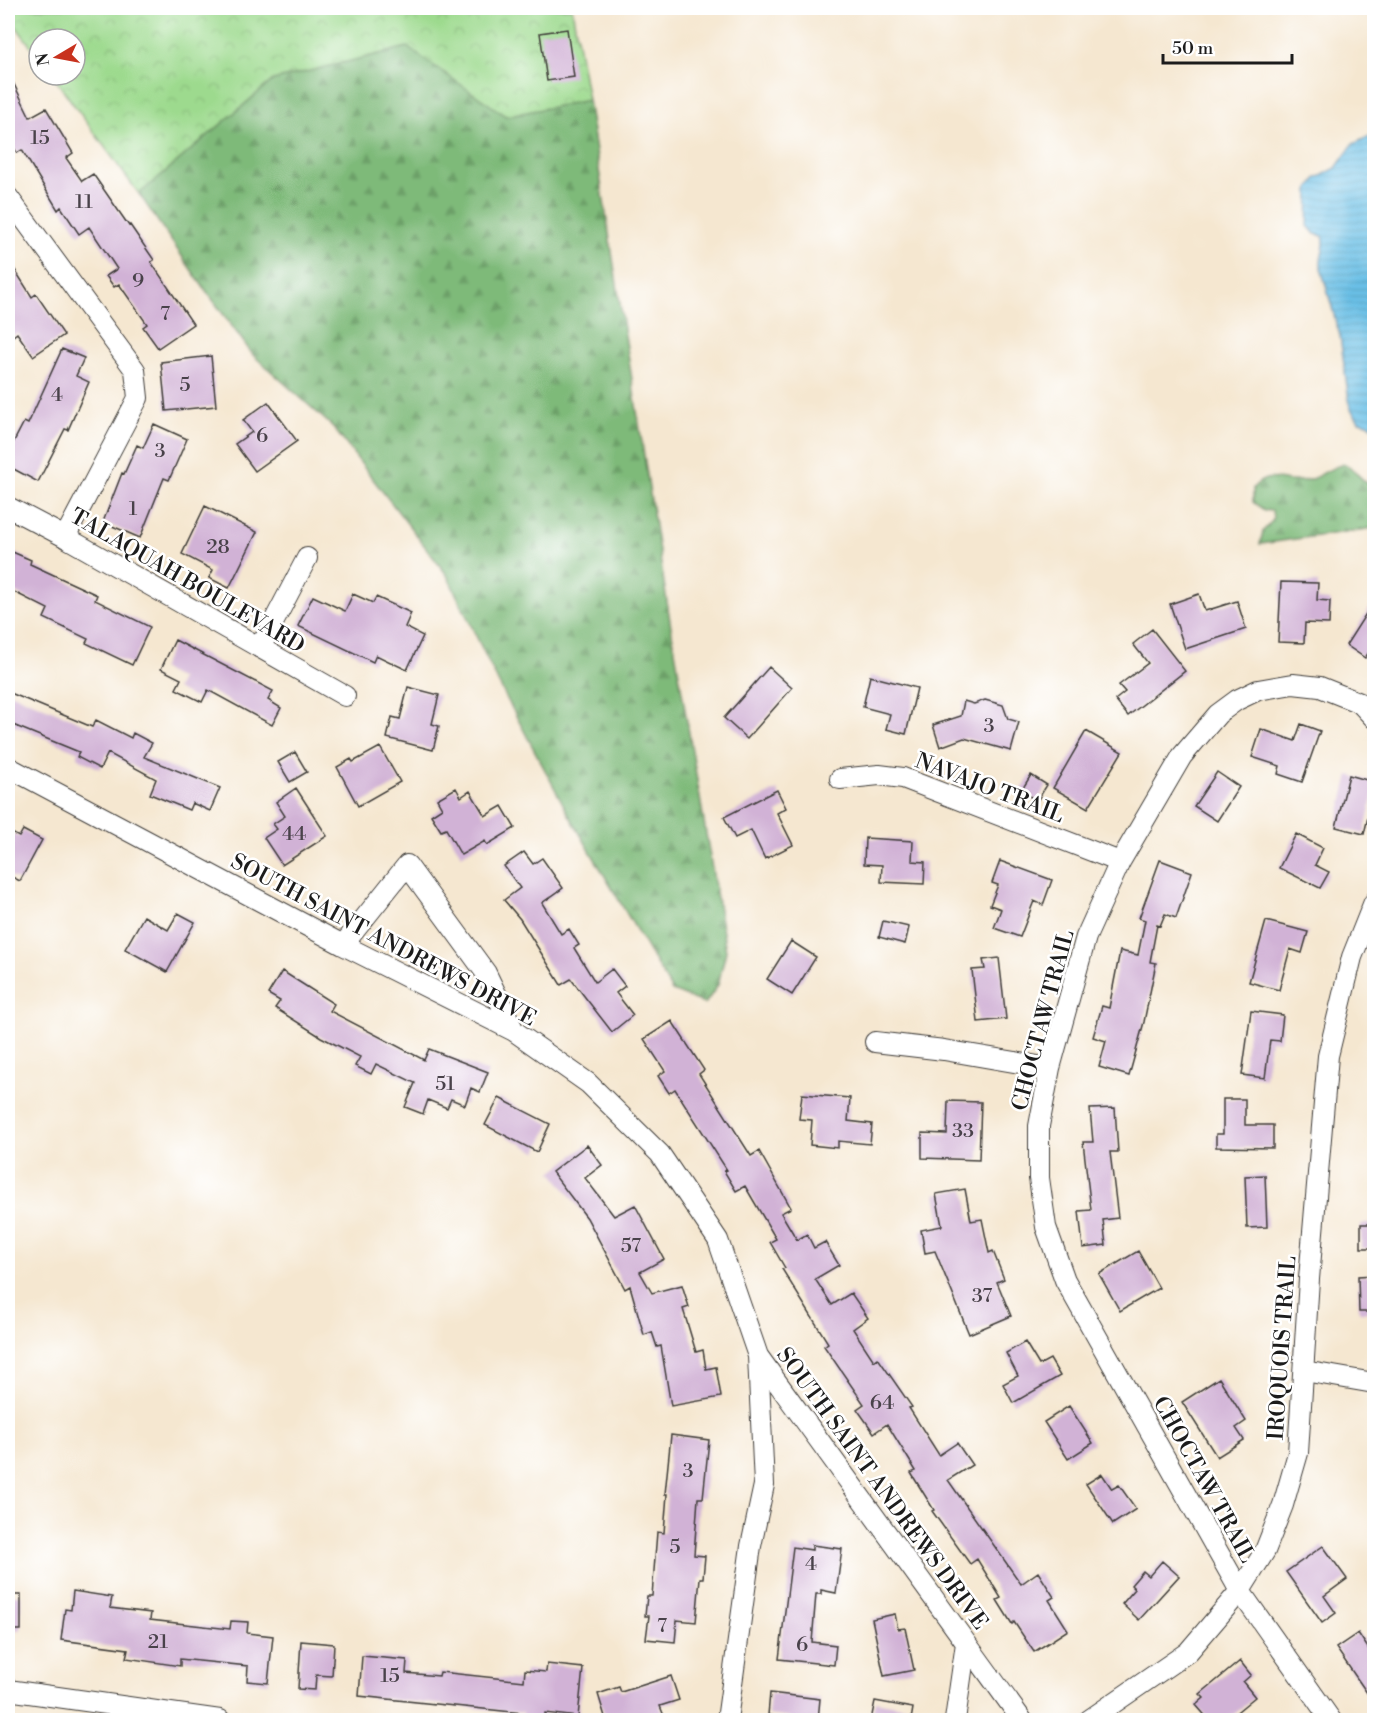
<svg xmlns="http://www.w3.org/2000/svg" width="1382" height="1728" font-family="'Libre Bodoni',serif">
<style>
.forest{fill:url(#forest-firs);stroke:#4d6b4a;stroke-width:1.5}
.park{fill:url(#park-crowns);stroke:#5c7b55;stroke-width:1.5}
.water{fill:url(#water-rules);stroke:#426e81;stroke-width:1.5}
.building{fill:#d1b2d6}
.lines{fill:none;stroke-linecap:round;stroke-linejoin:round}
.street-casing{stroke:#3d3a37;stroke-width:22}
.street{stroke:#fff;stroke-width:20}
.labels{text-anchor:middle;stroke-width:5;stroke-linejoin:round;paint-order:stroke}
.number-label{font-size:20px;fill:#49424a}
.street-label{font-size:22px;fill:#1c1c1c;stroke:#fff}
</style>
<defs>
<pattern id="forest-firs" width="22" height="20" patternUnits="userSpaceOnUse" patternTransform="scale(1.5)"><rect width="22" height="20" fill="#7eba79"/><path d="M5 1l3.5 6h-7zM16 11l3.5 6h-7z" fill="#6c9f68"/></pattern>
<pattern id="park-crowns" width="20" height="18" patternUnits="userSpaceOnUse" patternTransform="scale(1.5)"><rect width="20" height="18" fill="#9dda8e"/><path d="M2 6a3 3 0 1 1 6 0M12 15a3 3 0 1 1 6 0" fill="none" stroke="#87ba7a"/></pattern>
<pattern id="water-rules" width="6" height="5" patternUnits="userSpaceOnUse" patternTransform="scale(1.5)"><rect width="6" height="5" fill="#69bfe6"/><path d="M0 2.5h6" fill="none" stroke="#5aa4c5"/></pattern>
</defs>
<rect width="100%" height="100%" fill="#fff"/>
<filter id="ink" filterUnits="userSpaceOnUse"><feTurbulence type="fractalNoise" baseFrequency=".0167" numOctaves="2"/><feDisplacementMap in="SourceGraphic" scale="12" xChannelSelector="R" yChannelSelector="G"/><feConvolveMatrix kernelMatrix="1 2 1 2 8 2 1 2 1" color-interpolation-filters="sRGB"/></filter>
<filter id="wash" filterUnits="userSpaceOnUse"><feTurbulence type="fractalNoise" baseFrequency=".008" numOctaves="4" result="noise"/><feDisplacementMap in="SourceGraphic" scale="24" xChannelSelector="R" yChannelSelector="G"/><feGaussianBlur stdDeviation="1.35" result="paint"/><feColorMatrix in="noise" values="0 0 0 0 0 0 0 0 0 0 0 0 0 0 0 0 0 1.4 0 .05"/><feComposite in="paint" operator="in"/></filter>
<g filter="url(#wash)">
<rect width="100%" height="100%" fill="#f5e7d0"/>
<path class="forest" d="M 407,47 L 506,116 L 588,100 L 671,627 L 726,951 L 718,985 L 705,1004 L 672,991 L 569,815 L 499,684 L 447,575 L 332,426 L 253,355 L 199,281 L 139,194 L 273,80 Z
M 1345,464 C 1356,471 1363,482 1374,488 L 1374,528 L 1260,544 L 1263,531 L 1273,520 L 1272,511 L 1264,510 L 1253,502 L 1253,488 C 1269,470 1278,483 1297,481 C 1301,481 1307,481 1311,479 C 1323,475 1332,466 1345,464 Z"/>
<path class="park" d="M 8,8 L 572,8 L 588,100 L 506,116 L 407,47 L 273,80 L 139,194 L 52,75 L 75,75 L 75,39 L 39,39 L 39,58 L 8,15 Z"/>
<path class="water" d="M 1374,134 L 1374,428 L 1368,423 L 1359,421 L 1350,408 L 1340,336 L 1321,268 C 1319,255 1327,248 1323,236 L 1315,234 L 1308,226 L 1309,189 L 1317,178 L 1336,168 L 1353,144 Z"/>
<g id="blocks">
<path class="building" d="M 567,29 L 574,77 L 547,81 L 540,33 Z
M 8,72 L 30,117 L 46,108 L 73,153 L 66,158 L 82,181 L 93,174 L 129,226 L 130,225 L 154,260 L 151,262 L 193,324 L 158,348 L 143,327 L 147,324 L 119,284 L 114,287 L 106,276 L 117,269 L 89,227 L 79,234 L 61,207 L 58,210 L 22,150 L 17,153 L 8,137 Z
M 8,259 L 32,297 L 36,294 L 64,335 L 33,356 L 17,333 L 8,340 Z
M 62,349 L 84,358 L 76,376 L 89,382 L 68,430 L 65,429 L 38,482 L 8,466 L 8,453 L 24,422 L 28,424 Z
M 211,356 L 216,406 L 166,411 L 161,362 Z
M 268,402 L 297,441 L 255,471 L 235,444 L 252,432 L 243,420 Z
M 154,424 L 187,439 L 169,480 L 164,478 L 140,538 L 103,522 L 122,473 L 124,474 L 137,445 L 143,448 Z
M 205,506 L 257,532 L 229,588 L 209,578 L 213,570 L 182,554 Z
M 8,550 L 31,560 L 30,564 L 97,595 L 95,600 L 150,627 L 132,665 L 86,643 L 88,639 L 44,618 L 48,609 L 8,589 Z
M 1281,582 L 1318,583 L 1317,600 L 1330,601 L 1329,624 L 1305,623 L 1304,643 L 1278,642 Z
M 353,594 L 373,603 L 376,597 L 411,613 L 405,627 L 423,636 L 407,670 L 376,655 L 373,662 L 298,626 L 313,596 L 345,611 Z
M 1199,594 L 1205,611 L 1237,601 L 1246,629 L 1185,649 L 1170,604 Z
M 1374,601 L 1374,656 L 1369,652 L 1365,658 L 1346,645 Z
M 1152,629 L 1185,671 L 1128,716 L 1115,700 L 1125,692 L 1119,685 L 1148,663 L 1133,644 Z
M 175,640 L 273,691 L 268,700 L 281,708 L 272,725 L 208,690 L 202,702 L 176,689 L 181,679 L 161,669 Z
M 769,667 L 792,688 L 747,739 L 724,718 Z
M 870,676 L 917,688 L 906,734 L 886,729 L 890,714 L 863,707 Z
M 408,687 L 439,695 L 432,724 L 439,726 L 433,750 L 387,738 L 392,717 L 400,719 Z
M 8,692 L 92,727 L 96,720 L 131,738 L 133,733 L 152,743 L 144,757 L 220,788 L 210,811 L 192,803 L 189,810 L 150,794 L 156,779 L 108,753 L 100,769 L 77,757 L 79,752 L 8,723 Z
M 985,700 L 1003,705 L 1008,719 L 1019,722 L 1011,751 L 964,738 L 940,747 L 933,725 L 961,716 L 964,701 L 974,704 Z
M 1301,724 L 1320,731 L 1302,782 L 1278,774 L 1280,766 L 1252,757 L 1261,729 L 1295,741 Z
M 1086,731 L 1122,752 L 1088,808 L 1053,788 Z
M 380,747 L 400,782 L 358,806 L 337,767 L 351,759 L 353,762 Z
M 295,752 L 307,772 L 290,782 L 278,762 Z
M 1217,772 L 1239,787 L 1217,821 L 1194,806 Z
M 1031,775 L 1047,785 L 1037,801 L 1021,791 Z
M 1349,775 L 1374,782 L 1374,792 L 1364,834 L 1336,827 Z
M 296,788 L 327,836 L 282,865 L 264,838 L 277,829 L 273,824 L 285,816 L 276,802 Z
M 456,788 L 461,797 L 470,791 L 485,816 L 502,806 L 515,828 L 487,845 L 485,841 L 461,855 L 446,829 L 441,831 L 431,815 L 442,808 L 437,799 Z
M 777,790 L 786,808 L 777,813 L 793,845 L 765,859 L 751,830 L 735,838 L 724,817 Z
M 23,830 L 42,840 L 20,881 L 8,875 L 8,831 L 19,837 Z
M 1296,834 L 1323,848 L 1315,865 L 1329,872 L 1320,888 L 1279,868 Z
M 865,838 L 913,841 L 912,861 L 925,862 L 924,884 L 881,882 L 882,865 L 864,864 Z
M 524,852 L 533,864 L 542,858 L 563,888 L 542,903 L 561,934 L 569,929 L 579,945 L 574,948 L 595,982 L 612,969 L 625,986 L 616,993 L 633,1015 L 612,1032 L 571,979 L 561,985 L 520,919 L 504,900 L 520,888 L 504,866 Z
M 1160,860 L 1192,872 L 1176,918 L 1165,914 L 1160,926 L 1157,925 L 1150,962 L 1156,963 L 1144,1022 L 1129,1076 L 1099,1067 L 1106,1041 L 1093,1037 L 1102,1006 L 1109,1008 L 1120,951 L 1138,955 L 1145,920 L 1139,918 Z
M 1000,861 L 1052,880 L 1043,905 L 1034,901 L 1020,937 L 994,928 L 1001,909 L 990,905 L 998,885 L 992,883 Z
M 178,913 L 195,922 L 167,972 L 125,949 L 144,916 L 168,930 Z
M 883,921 L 909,927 L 905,944 L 879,937 Z
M 1266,921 L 1308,932 L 1302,953 L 1290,949 L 1279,990 L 1249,982 Z
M 791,941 L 816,957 L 792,995 L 767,979 Z
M 999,958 L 1006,1019 L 978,1022 L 972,970 L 985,969 L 983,960 Z
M 282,971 L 334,1004 L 330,1011 L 424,1060 L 429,1049 L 488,1072 L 480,1092 L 471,1088 L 465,1105 L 451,1099 L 447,1108 L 428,1100 L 423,1114 L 405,1107 L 415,1083 L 376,1064 L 371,1074 L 355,1066 L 360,1057 L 321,1037 L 275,1008 L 280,1001 L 268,994 Z
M 1251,1011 L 1283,1015 L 1280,1041 L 1270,1040 L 1265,1078 L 1242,1075 Z
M 672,1021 L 704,1070 L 699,1074 L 751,1156 L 759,1151 L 791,1208 L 781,1213 L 797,1240 L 807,1234 L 814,1248 L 825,1242 L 839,1265 L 815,1279 L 832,1305 L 851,1293 L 868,1318 L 853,1329 L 874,1361 L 878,1358 L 912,1407 L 909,1408 L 939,1455 L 957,1443 L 972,1465 L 948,1480 L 1021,1584 L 1038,1572 L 1054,1597 L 1049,1600 L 1068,1630 L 1034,1652 L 1014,1622 L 1012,1624 L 997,1600 L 1001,1598 L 977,1559 L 970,1564 L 932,1511 L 934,1510 L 911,1473 L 916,1471 L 887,1424 L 874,1433 L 857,1409 L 864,1404 L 824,1346 L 828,1343 L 782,1269 L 785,1268 L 770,1242 L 776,1239 L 745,1186 L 736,1191 L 724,1171 L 727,1170 L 675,1089 L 669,1093 L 658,1076 L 665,1071 L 644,1039 Z
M 802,1094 L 850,1098 L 848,1121 L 872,1124 L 870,1144 L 838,1141 L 838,1148 L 810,1145 L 812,1120 L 799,1119 Z
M 499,1098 L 550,1124 L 537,1152 L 485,1125 Z
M 1223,1099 L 1245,1099 L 1245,1125 L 1273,1125 L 1273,1148 L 1216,1147 L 1216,1134 L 1223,1134 Z
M 948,1101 L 981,1102 L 979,1160 L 922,1158 L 922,1133 L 947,1134 Z
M 1115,1108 L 1118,1152 L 1110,1152 L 1118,1218 L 1103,1220 L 1106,1245 L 1083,1248 L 1079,1211 L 1091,1210 L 1083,1142 L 1093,1142 L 1090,1109 Z
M 587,1145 L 602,1165 L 585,1178 L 614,1216 L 635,1205 L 664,1259 L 640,1272 L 652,1293 L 682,1285 L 689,1307 L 683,1309 L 696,1352 L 703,1350 L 706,1369 L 716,1367 L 721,1397 L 671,1406 L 661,1346 L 657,1347 L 652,1332 L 644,1335 L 630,1286 L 625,1289 L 587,1218 L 552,1172 Z
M 1265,1175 L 1267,1227 L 1247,1228 L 1245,1176 Z
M 965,1189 L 971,1221 L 982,1219 L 989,1253 L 993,1251 L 1004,1279 L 997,1282 L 1011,1316 L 969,1334 L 935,1251 L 925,1253 L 921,1230 L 942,1226 L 936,1194 Z
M 1361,1224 L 1374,1224 L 1374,1248 L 1361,1248 Z
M 1138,1251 L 1159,1288 L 1120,1311 L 1099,1274 Z
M 1374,1275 L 1374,1312 L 1359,1312 L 1358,1276 Z
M 1025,1342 L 1039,1365 L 1050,1359 L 1060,1376 L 1013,1403 L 1003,1384 L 1018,1376 L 1006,1353 Z
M 1219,1378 L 1246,1421 L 1236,1428 L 1244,1440 L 1217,1457 L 1182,1402 Z
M 1069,1406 L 1093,1443 L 1068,1459 L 1044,1422 Z
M 671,1435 L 709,1440 L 703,1498 L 698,1498 L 694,1555 L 705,1556 L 703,1578 L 700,1578 L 696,1622 L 677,1620 L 675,1642 L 646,1639 L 649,1616 L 645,1616 L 647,1596 L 652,1596 L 657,1532 L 664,1533 L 667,1494 L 665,1494 Z
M 1102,1474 L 1112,1489 L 1119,1485 L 1136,1509 L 1113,1524 L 1086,1484 Z
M 812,1545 L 842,1549 L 836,1593 L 821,1590 L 821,1594 L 816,1594 L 812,1642 L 836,1645 L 834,1665 L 779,1659 L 793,1547 L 812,1550 Z
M 1323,1546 L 1347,1579 L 1324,1596 L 1336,1613 L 1322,1623 L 1286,1572 Z
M 1162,1561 L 1179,1576 L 1139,1620 L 1122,1604 L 1135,1589 L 1131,1585 L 1143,1571 L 1149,1576 Z
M 73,1591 L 112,1597 L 110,1608 L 151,1613 L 150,1620 L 230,1629 L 231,1621 L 248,1622 L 247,1633 L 273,1636 L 268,1683 L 247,1681 L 248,1666 L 180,1659 L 180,1666 L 126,1658 L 128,1649 L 61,1640 L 65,1609 L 71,1610 Z
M 8,1595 L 21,1595 L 21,1630 L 8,1630 Z
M 895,1614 L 898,1629 L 905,1628 L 914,1670 L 884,1676 L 872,1619 Z
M 1358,1633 L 1374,1657 L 1374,1703 L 1336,1648 Z
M 301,1641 L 334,1644 L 332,1676 L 316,1675 L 315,1690 L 298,1689 Z
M 362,1656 L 407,1660 L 406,1673 L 439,1676 L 440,1672 L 524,1681 L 525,1670 L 546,1672 L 547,1664 L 583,1668 L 578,1717 L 545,1713 L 545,1720 L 521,1720 L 522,1713 L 359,1696 Z
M 1240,1661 L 1251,1675 L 1243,1682 L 1255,1697 L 1227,1720 L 1209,1720 L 1196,1705 L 1204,1698 L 1200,1694 Z
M 671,1676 L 679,1700 L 660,1706 L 664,1716 L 651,1720 L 606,1720 L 598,1694 L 619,1687 L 621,1692 Z
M 770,1693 L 820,1699 L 818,1720 L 790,1720 L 790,1718 L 768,1715 Z
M 875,1701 L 913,1708 L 911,1720 L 871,1720 Z"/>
</g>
</g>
<g filter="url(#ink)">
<use href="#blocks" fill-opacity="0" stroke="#3d3a37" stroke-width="1.5"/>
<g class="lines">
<defs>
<path id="street" d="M 8,197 L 135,370 L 138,398 L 65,537
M 8,507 L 65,537 L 345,696
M 260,648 L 307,558
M 8,767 L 343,945 L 514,1031 L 588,1083 L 660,1154 L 718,1240 L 758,1356 L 1022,1720
M 840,779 L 879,775 L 903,778 L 1120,862
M 343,945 L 407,865 L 486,973 L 514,1031
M 875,1042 L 944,1050 L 1050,1068
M 1304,1371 L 1374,1383
M 8,1690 L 220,1720
M 727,1720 L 751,1546 L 764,1485 L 758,1356
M 955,1720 L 966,1643
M 1089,1720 L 1188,1652 L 1240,1591 L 1265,1551 L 1283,1505 L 1298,1453 L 1309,1279 L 1328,1056 L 1352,957 L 1374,902
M 1331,1720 L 1240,1591 L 1065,1280 L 1046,1227 L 1039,1178 L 1039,1126 L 1050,1068 L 1086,937 L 1120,862 L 1182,756 L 1218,714 L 1237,700 L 1258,690 L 1293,684 L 1320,687 L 1360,703 L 1374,718"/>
</defs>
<use href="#street" class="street-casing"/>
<use href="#street" class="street"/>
</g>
</g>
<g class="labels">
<g class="number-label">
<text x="40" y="144">15</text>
<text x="84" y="208">11</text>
<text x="138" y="287">9</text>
<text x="165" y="320">7</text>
<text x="185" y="391">5</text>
<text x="57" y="401">4</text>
<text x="262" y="442">6</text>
<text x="160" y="457">3</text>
<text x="133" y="515">1</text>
<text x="218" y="553">28</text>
<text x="989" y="732">3</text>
<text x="294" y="840">44</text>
<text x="445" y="1090">51</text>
<text x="963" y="1137">33</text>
<text x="631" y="1252">57</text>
<text x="982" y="1302">37</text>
<text x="882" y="1409">64</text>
<text x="688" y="1477">3</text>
<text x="675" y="1553">5</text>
<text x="811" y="1570">4</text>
<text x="662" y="1632">7</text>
<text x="158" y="1648">21</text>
<text x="802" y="1651">6</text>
<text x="390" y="1682">15</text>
</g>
<g class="street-label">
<text transform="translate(188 580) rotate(30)" y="8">TALAQUAH BOULEVARD</text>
<text transform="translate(990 787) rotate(21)" y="8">NAVAJO TRAIL</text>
<text transform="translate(384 939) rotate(28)" y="8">SOUTH SAINT ANDREWS DRIVE</text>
<text transform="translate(1042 1020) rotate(-75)" y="8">CHOCTAW TRAIL</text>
<text transform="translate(1281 1348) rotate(-86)" y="8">IROQUOIS TRAIL</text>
<text transform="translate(1205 1479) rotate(61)" y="8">CHOCTAW TRAIL</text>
<text transform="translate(883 1488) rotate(54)" y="8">SOUTH SAINT ANDREWS DRIVE</text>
</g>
</g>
<rect width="1382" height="1728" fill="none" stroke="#fff" stroke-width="30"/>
<g transform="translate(57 57) rotate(260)"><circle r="28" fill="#ffffff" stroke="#a4a4a4" stroke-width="1.5"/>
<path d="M0-4.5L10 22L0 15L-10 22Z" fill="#c8321e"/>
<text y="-9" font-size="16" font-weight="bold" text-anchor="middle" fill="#1c1c1c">N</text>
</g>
<path d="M1163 54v9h129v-9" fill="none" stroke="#1c1c1c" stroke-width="3"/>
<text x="1172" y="54" font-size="18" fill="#1c1c1c" stroke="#ffffff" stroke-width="4.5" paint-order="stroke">50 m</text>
</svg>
